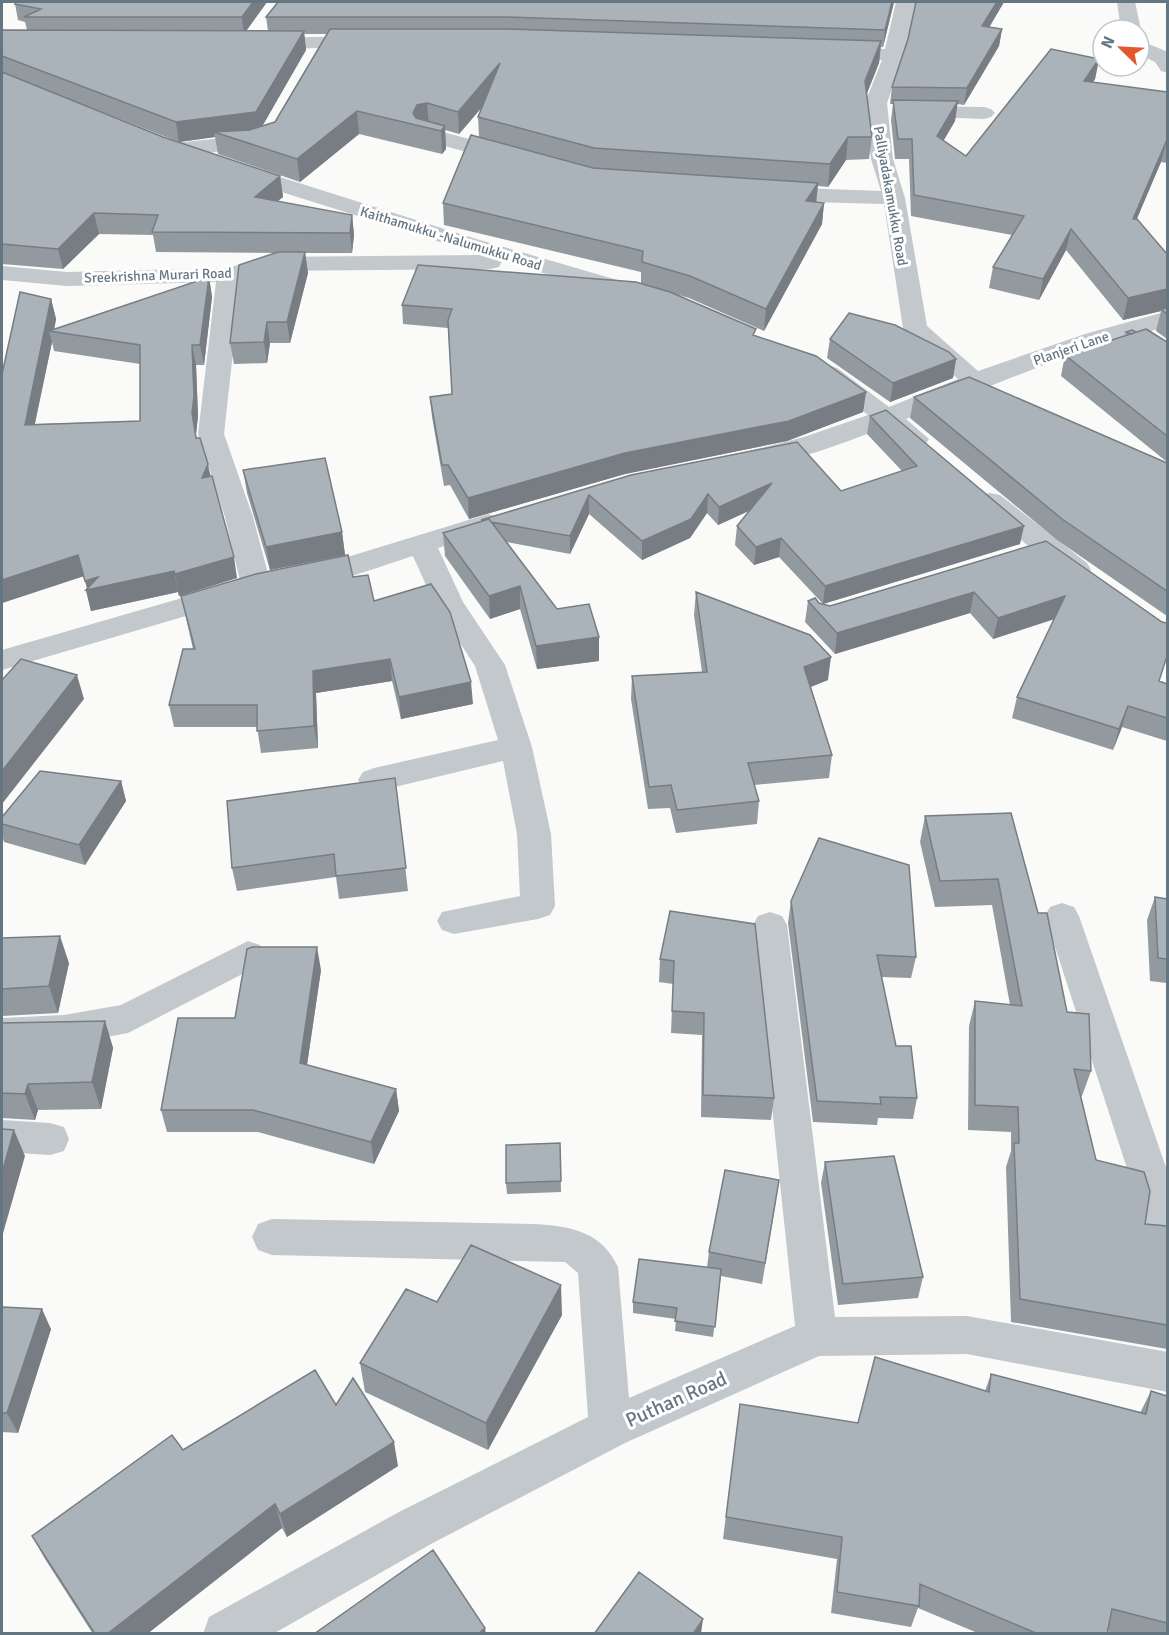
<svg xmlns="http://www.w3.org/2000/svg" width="1169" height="1635" font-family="Signika,sans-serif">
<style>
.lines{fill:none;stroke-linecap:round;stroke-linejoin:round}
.minor{fill:#c3c8cc;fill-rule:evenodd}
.wall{fill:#929a9f;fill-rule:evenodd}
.shaded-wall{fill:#777d82}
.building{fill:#aab3b9;stroke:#777d82;stroke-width:1.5}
.labels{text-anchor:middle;stroke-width:6;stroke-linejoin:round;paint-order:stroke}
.far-street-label{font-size:14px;fill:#657683;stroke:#fff}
.near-street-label{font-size:20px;fill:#657683;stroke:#fff}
</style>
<rect width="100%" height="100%" fill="#fafaf8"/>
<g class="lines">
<path class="minor" d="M 896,2 L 916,2 L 904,55 L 887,103 L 893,159 L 905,198 L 927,326 L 978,371 L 1085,334 L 1168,311 L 1168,326 L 1054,361 L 906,419 L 929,439 L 925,445 C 907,449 897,438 884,427 C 855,439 777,470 749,463 L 746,457 L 749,451 L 804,437 L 868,415 L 819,378 L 815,373 L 819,368 L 828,365 L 837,368 L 889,407 L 958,379 L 903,328 L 884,204 L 773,201 L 765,199 L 762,194 L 765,189 L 773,187 L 881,191 L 871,159 L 865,103 L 882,60 L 834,58 L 827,56 L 824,52 L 827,48 L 834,46 L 885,49 Z
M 1117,2 L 1135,2 L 1141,30 L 1139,33 L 1139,30 L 1121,30 Z
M 366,36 L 373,38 L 376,42 L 373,46 L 261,50 L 254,48 L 251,44 L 254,40 L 261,38 Z
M 1139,40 L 1168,52 L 1168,73 L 1161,71 L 1155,62 L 1139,54 Z
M 911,106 L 984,107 L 991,109 L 995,113 L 991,117 L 984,119 L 904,116 L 900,112 L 904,108 Z
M 428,128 L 517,152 L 520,157 L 517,162 L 509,164 L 420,139 L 417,134 L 420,129 Z
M 261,134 L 269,135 L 272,140 L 269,145 L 175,157 L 167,155 L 164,150 L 167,145 L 175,143 Z
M 239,164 L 473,238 L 638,286 L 641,291 L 638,296 L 629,298 L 502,261 L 499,267 L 491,269 L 267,271 L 241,279 L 224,434 L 253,517 L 271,585 L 266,592 L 256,594 L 246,592 L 241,585 L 225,517 L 198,434 L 216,282 L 67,286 L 2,280 L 2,266 L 67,272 L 227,268 L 265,257 L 481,255 L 231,176 L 228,171 L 231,166 Z
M 990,493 L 1000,495 L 1087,563 L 1091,570 L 1087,577 L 1077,579 L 1067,577 L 980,507 L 976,501 L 980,495 Z
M 488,514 L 498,517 L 502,523 L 498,529 L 438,548 L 463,602 L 505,665 L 532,747 L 551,834 L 555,906 L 550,915 L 538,919 L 454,934 L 442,930 L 437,921 L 442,912 L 520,896 L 517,834 L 503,761 L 374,792 L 363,788 L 358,780 L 363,772 L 374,768 L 498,740 L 475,666 L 434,603 L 413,556 C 383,565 326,589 297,582 L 293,575 L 297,568 L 341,559 Z
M 227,585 L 237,587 L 242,594 L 237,601 L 2,670 L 2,650 Z
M 1062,903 L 1074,907 L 1079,916 L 1168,1173 L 1168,1251 L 1154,1246 L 1148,1233 L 1045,916 L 1050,907 Z
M 770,912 L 782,916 L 787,925 L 835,1317 L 967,1316 L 1168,1352 L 1168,1392 L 967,1354 L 819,1356 L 625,1443 L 431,1544 L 273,1634 L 203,1634 L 209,1617 L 399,1512 L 588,1417 L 578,1273 L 565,1262 L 272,1255 L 258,1250 L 252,1237 L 258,1224 L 272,1219 L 535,1224 C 571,1226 602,1232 618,1267 L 629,1398 L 795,1326 L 753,925 L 758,916 Z
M 248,941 L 260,945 L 266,955 L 260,965 L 128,1033 L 64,1045 L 2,1048 L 2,1018 L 64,1015 L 121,1005 Z
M 2,1120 L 50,1123 L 64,1127 L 69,1139 L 64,1151 L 50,1155 L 2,1152 Z"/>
</g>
<path class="wall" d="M 17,2 L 267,2 L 246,31 L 268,31 L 266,17 L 894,2 L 883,47 L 881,47 L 879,63 L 867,93 L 872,137 L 869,159 L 846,160 L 828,187 L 818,186 L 816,202 L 824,203 L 822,224 L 764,331 L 689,298 L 641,284 L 641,272 L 444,225 L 443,203 L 479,137 L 478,117 L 482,107 L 459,134 L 445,130 L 446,149 L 442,154 L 359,134 L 300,182 L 218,154 L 215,137 L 179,142 L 64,97 L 163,137 L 280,176 L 283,197 L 277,201 L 352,215 L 354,235 L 352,253 L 305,253 L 308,273 L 290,343 L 270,343 L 267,363 L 234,364 L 230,343 L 277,253 L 156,252 L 153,235 L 99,234 L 63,269 L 2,264 L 2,30 L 27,30 L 25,22 L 18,20 L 15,4 ZM 304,34 L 327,34 L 275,122 L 262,126 L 306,50 Z
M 916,2 L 1004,2 L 989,27 L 1002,29 L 999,46 L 964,105 L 957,104 L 955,121 L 943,141 L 966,156 L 1099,59 L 1095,79 L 1093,82 L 1167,92 L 1167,163 L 1161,162 L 1136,219 L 1167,254 L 1167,339 L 1156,331 L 1161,311 L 1123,320 L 1066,250 L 1039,300 L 989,288 L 993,267 L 1012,235 L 911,216 L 909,159 L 895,159 L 891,120 L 893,104 L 890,104 L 892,87 L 908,39 Z
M 209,277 L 212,297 L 204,365 L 196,365 L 198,416 L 196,434 L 196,438 L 211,476 L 237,578 L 179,596 L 178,592 L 91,611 L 86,590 L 87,589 L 84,576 L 2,603 L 51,299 L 56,319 L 54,329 ZM 52,342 L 54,351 L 140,364 L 140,421 L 35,424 Z
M 402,305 L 756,336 L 866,392 L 863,412 L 787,441 L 625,474 L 469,519 L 450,485 L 444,486 L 432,417 L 430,397 L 452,394 L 448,328 L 403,324 Z
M 1126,332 L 1136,332 L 1167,342 L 1167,462 L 1061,376 L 1065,355 L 1125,336 Z
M 830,339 L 956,359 L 953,378 L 890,402 L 827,358 Z
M 914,397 L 1167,463 L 1167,616 L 1057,540 L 910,418 Z
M 870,416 L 1020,544 L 823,604 L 779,557 L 754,565 L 735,545 L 737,526 L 749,511 L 718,525 L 707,513 L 690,538 L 642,560 L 589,514 L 570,554 L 507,542 L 557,609 L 599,637 L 599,661 L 537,669 L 520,609 L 490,619 L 445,556 L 443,533 L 481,521 L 481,520 L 631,475 L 841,491 L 902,471 L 867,434 Z
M 243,470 L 342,532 L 345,555 L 270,570 L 247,493 Z
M 1046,541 L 1162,622 L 1159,681 L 1167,684 L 1167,741 L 1122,727 L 1113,750 L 1012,718 L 1017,697 L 1055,619 L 993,639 L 970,613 L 835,654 L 805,622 L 808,601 L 830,606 Z
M 353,577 L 374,601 L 473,704 L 401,719 L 392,681 L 316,693 L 318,748 L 261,753 L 257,727 L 174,727 L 169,705 L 193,649 L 181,596 Z
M 696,592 L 828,680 L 811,687 L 832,755 L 829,778 L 754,785 L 759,801 L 757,824 L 676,833 L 670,808 L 648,809 L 631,699 L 632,676 L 702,672 L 694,615 Z
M 395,778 L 408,891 L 339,899 L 336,877 L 237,891 L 232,868 Z
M 121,781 L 126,801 L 85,865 L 4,842 L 2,835 L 2,817 Z
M 925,816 L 1038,913 L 1067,1012 L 1091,1071 L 1082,1096 L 1081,1096 L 1096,1160 L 1145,1224 L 1167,1226 L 1167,1349 L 1011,1322 L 1006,1167 L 1011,1151 L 1011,1132 L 968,1130 L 969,1026 L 975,1001 L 1010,1005 L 992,905 L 935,907 L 920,842 Z
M 1155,897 L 1167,899 L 1167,983 L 1150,981 L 1147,920 Z
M 791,901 L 916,957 L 911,978 L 881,977 L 896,1046 L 917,1098 L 913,1119 L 878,1118 L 877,1125 L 813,1122 L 788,923 Z
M 670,911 L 774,1098 L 771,1120 L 701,1117 L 702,1035 L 671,1033 L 673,984 L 659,982 L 660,959 Z
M 2,938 L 69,963 L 58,1013 L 2,1016 Z
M 321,970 L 307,1065 L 396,1089 L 399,1111 L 374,1164 L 258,1132 L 167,1132 L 161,1110 L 235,1018 Z
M 105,1021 L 113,1048 L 101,1109 L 38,1110 L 35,1120 L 2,1118 L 2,1023 Z
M 560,1143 L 561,1192 L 507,1194 L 506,1183 Z
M 825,1162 L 923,1277 L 918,1298 L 838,1305 L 821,1183 Z
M 776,1201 L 762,1284 L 721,1276 L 713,1337 L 675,1331 L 676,1319 L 633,1313 L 633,1302 L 707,1267 L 709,1252 Z
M 437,1302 L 562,1315 L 488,1450 L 365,1392 L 360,1363 Z
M 2,1307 L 51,1329 L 18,1433 L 2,1432 Z
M 991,1374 L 1140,1413 L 1151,1391 L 1167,1396 L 1167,1634 L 1116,1634 L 1107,1631 L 1107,1634 L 980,1634 L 918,1608 L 911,1627 L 831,1613 L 837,1559 L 723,1539 L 740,1404 L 858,1423 L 985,1391 Z
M 336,1405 L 398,1466 L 287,1537 L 282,1528 L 147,1634 L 93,1634 L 45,1559 L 32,1536 L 183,1450 Z"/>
<path class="shaded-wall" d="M 253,2 L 267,2 L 244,34 L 242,17 Z
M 892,2 L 894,2 L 883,47 L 885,30 Z
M 997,2 L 1004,2 L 980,43 L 982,26 Z
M 1002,29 L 999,46 L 964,105 L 967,88 Z
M 304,31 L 306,50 L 259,132 L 214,132 L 215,137 L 179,142 L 176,122 Z
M 881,41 L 879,63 L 863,103 L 865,81 Z
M 1099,59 L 1095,79 L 1080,101 L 1084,81 Z
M 500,63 L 501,85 L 459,134 L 458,112 Z
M 958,101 L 955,121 L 934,157 L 937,136 Z
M 427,103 L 429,126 L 423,127 L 413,113 L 417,105 Z
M 357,111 L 359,134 L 300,182 L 297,159 Z
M 445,126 L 446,149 L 442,154 L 441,131 Z
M 848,137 L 846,160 L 828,187 L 830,164 Z
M 1166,142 L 1161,162 L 1128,240 L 1133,219 Z
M 280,176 L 283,197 L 258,217 L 255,197 Z
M 818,183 L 816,204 L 806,201 Z
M 824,203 L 822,224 L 764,331 L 766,309 Z
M 94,213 L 99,234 L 63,269 L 58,249 Z
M 352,215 L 354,235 L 352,253 L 350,233 Z
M 1071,229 L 1066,250 L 1039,300 L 1043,279 Z
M 305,252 L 308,273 L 290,343 L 287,322 Z
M 209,277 L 212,297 L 204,365 L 200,345 Z
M 1167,289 L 1167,310 L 1161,309 L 1161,311 L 1123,320 L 1128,298 Z
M 51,299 L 56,319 L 54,331 L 49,331 L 52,342 L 30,445 L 25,425 Z
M 267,322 L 270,343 L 267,363 L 264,342 Z
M 192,345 L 196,365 L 198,416 L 196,434 L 200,459 L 192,413 Z
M 956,359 L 953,378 L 890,402 L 893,383 Z
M 866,392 L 863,412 L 787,441 L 625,474 L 469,519 L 468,498 L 625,453 Z
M 208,464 L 212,485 L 202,478 Z
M 772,483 L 770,501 L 718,525 L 719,507 Z
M 708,494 L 707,513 L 690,538 L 642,560 L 642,541 Z
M 589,495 L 589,514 L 570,554 L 570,536 Z
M 1024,526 L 1020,544 L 823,604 L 825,586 Z
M 342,532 L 345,555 L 270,570 L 266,547 Z
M 781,538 L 779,557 L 754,565 L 756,547 Z
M 78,555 L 84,576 L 2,603 L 2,580 Z
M 234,557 L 237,578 L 179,596 L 175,574 Z
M 174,571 L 178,592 L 91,611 L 86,590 L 88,590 L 85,581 L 98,577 Z
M 520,586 L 520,609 L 490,619 L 489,596 Z
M 974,592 L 970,613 L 835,654 L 837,633 Z
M 1065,596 L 1060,617 L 993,639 L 998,618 Z
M 599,637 L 599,661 L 537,669 L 536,646 Z
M 831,657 L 828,680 L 802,690 L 804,667 Z
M 390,659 L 392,681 L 316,693 L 318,748 L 314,726 L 313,671 Z
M 77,675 L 84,699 L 2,804 L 2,771 Z
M 471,682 L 473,704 L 401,719 L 399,697 Z
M 1128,706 L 1122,727 L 1113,750 L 1119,729 Z
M 121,781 L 126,801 L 85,865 L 79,845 Z
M 60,936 L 69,963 L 58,1013 L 49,986 Z
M 317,947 L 321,970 L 304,1085 L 300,1063 Z
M 105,1021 L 113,1048 L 101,1109 L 92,1082 Z
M 28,1084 L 38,1110 L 35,1120 L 25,1094 Z
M 396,1089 L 399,1111 L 374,1164 L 371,1142 Z
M 14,1130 L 25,1156 L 2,1237 L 2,1173 Z
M 561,1285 L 562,1315 L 488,1450 L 486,1423 Z
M 42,1309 L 51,1329 L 18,1433 L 7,1413 Z
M 394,1442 L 398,1466 L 287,1537 L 280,1514 Z
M 275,1504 L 282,1528 L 147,1634 L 107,1634 Z
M 703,1619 L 701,1634 L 693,1634 Z
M 485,1628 L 486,1634 L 478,1634 Z"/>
<path class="building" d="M 17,2 L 253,2 L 242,17 L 24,17 L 41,9 L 15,4 Z
M 278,2 L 892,2 L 885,30 L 506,17 L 266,17 Z
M 916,2 L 997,2 L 982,26 L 1002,29 L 967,88 L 892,87 L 908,39 Z
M 330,29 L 505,29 L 881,41 L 865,81 L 872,137 L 848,137 L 830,164 L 594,148 L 478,117 L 500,63 L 458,112 L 427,103 L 417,105 L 413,113 L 416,118 L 445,126 L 441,131 L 357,111 L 297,159 L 214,132 L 249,130 L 275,122 Z
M 2,30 L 304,31 L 256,112 L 176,122 L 2,56 Z
M 1051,49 L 1099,59 L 1084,81 L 1167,92 L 1167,142 L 1166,142 L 1133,219 L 1137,219 L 1167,254 L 1167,289 L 1128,298 L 1071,229 L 1043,279 L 993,267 L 1024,216 L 914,195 L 912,139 L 898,139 L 893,100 L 958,101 L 937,136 L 966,156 Z
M 2,72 L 163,137 L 280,176 L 255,197 L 352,215 L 350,233 L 152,232 L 158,215 L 94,213 L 58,249 L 2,244 Z
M 471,135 L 593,168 L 818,183 L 806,201 L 824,203 L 766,309 L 690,276 L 642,262 L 643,251 L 443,203 Z
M 278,252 L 305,252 L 287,322 L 267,322 L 264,342 L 230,343 L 239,265 Z
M 418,265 L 636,282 L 670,292 L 756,329 L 753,335 L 816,356 L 866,392 L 789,421 L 625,453 L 468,498 L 448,465 L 442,465 L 430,397 L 452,394 L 448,320 L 452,309 L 402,305 Z
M 209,277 L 200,345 L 192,345 L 194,396 L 192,413 L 196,438 L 200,438 L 208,464 L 202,478 L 212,476 L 234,557 L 175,574 L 174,571 L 86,590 L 98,577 L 85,581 L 78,555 L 2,580 L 2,374 L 20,292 L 51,299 L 25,425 L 140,421 L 140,345 L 49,331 Z
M 1167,308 L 1167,314 L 1161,309 Z
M 849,313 L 895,325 L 949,352 L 956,359 L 893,383 L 830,339 Z
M 1146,329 L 1167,342 L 1167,436 L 1065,355 Z
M 1132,330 L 1136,332 L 1132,334 L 1126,332 Z
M 969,377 L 1167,463 L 1167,591 L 1062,519 L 914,397 Z
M 886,410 L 1024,526 L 825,586 L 781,538 L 756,547 L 737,526 L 772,483 L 719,507 L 708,494 L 691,519 L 642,541 L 589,495 L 570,536 L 491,522 L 489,519 L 484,520 L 481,520 L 631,475 L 797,442 L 841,491 L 917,466 L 870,416 Z
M 325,458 L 342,532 L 266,547 L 243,470 Z
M 489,519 L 557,609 L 589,604 L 599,637 L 536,646 L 520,586 L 489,596 L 443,533 Z
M 1046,541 L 1162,622 L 1167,623 L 1167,656 L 1159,681 L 1167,684 L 1167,718 L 1128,706 L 1119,729 L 1017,697 L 1065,596 L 998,618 L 974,592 L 837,633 L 808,601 L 815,598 L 819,603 L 830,606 Z
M 348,555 L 353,577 L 368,575 L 374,601 L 431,584 L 450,612 L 471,682 L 399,697 L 390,659 L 313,671 L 314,726 L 257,731 L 257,705 L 169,705 L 183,649 L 195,649 L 181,596 L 256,574 Z
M 696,592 L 810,635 L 831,657 L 804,667 L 832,755 L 748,763 L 759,801 L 677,810 L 671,785 L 649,787 L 632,676 L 707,672 Z
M 21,659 L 77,675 L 2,771 L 2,680 Z
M 40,771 L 121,781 L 79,845 L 2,824 L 2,817 Z
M 395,778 L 406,868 L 336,876 L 334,854 L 232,868 L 227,801 Z
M 1011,813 L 1038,913 L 1047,913 L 1067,1012 L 1089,1014 L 1091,1071 L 1074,1069 L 1096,1160 L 1144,1172 L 1150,1191 L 1145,1224 L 1167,1226 L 1167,1325 L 1020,1299 L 1014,1143 L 1019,1143 L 1018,1107 L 975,1105 L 975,1001 L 1022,1006 L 998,879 L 940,881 L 925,816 Z
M 819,838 L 909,865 L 916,957 L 877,955 L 896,1046 L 911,1046 L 917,1098 L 880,1097 L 881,1104 L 817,1101 L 791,901 Z
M 1155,897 L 1167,899 L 1167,959 L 1158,958 Z
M 670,911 L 755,924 L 774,1098 L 703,1095 L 704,1013 L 672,1011 L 674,961 L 660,959 Z
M 60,936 L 49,986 L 2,989 L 2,938 Z
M 252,947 L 317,947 L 300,1063 L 396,1089 L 371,1142 L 253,1110 L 161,1110 L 178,1018 L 235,1018 L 247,949 Z
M 105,1021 L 92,1082 L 28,1084 L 25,1094 L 2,1093 L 2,1023 Z
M 2,1129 L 14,1130 L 2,1173 Z
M 560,1143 L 561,1181 L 506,1183 L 506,1145 Z
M 894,1156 L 923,1277 L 843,1284 L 825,1162 Z
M 725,1170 L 779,1180 L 765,1263 L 709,1252 Z
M 471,1245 L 561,1285 L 486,1423 L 360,1363 L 406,1289 L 437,1302 Z
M 639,1259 L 721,1269 L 715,1327 L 675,1321 L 677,1308 L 633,1302 Z
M 2,1307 L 42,1309 L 7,1413 L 2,1413 Z
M 875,1357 L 989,1392 L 991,1374 L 1146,1414 L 1151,1391 L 1167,1396 L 1167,1623 L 1112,1609 L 1107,1634 L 1038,1634 L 920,1584 L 919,1606 L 837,1592 L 842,1537 L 726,1517 L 740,1404 L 858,1423 Z
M 315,1370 L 336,1405 L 353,1378 L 394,1442 L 280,1514 L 275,1504 L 107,1634 L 95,1634 L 32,1536 L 172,1435 L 183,1450 Z
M 433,1550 L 485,1628 L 478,1634 L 314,1634 Z
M 639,1572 L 703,1619 L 693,1634 L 594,1634 Z"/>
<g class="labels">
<g class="far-street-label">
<text transform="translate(891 196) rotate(80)" y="5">Palliyadakamukku Road</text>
<text transform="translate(451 238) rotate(17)" y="5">Kaithamukku -Nalumukku Road</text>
<text transform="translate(158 275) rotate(-2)" y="5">Sreekrishna Murari Road</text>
<text transform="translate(1071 348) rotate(-19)" y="5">Planjeri Lane</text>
</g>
<g class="near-street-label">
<text transform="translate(676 1399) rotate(-24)" y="7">Puthan Road</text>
</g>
</g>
<rect width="1169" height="1635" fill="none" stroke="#657683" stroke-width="6"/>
<g transform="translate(1121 48) rotate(294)"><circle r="28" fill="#ffffff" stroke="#c1c8cd" stroke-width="1.5"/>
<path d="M0-4.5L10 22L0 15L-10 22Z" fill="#e4572e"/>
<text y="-9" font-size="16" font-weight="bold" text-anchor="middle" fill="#657683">N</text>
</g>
</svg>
